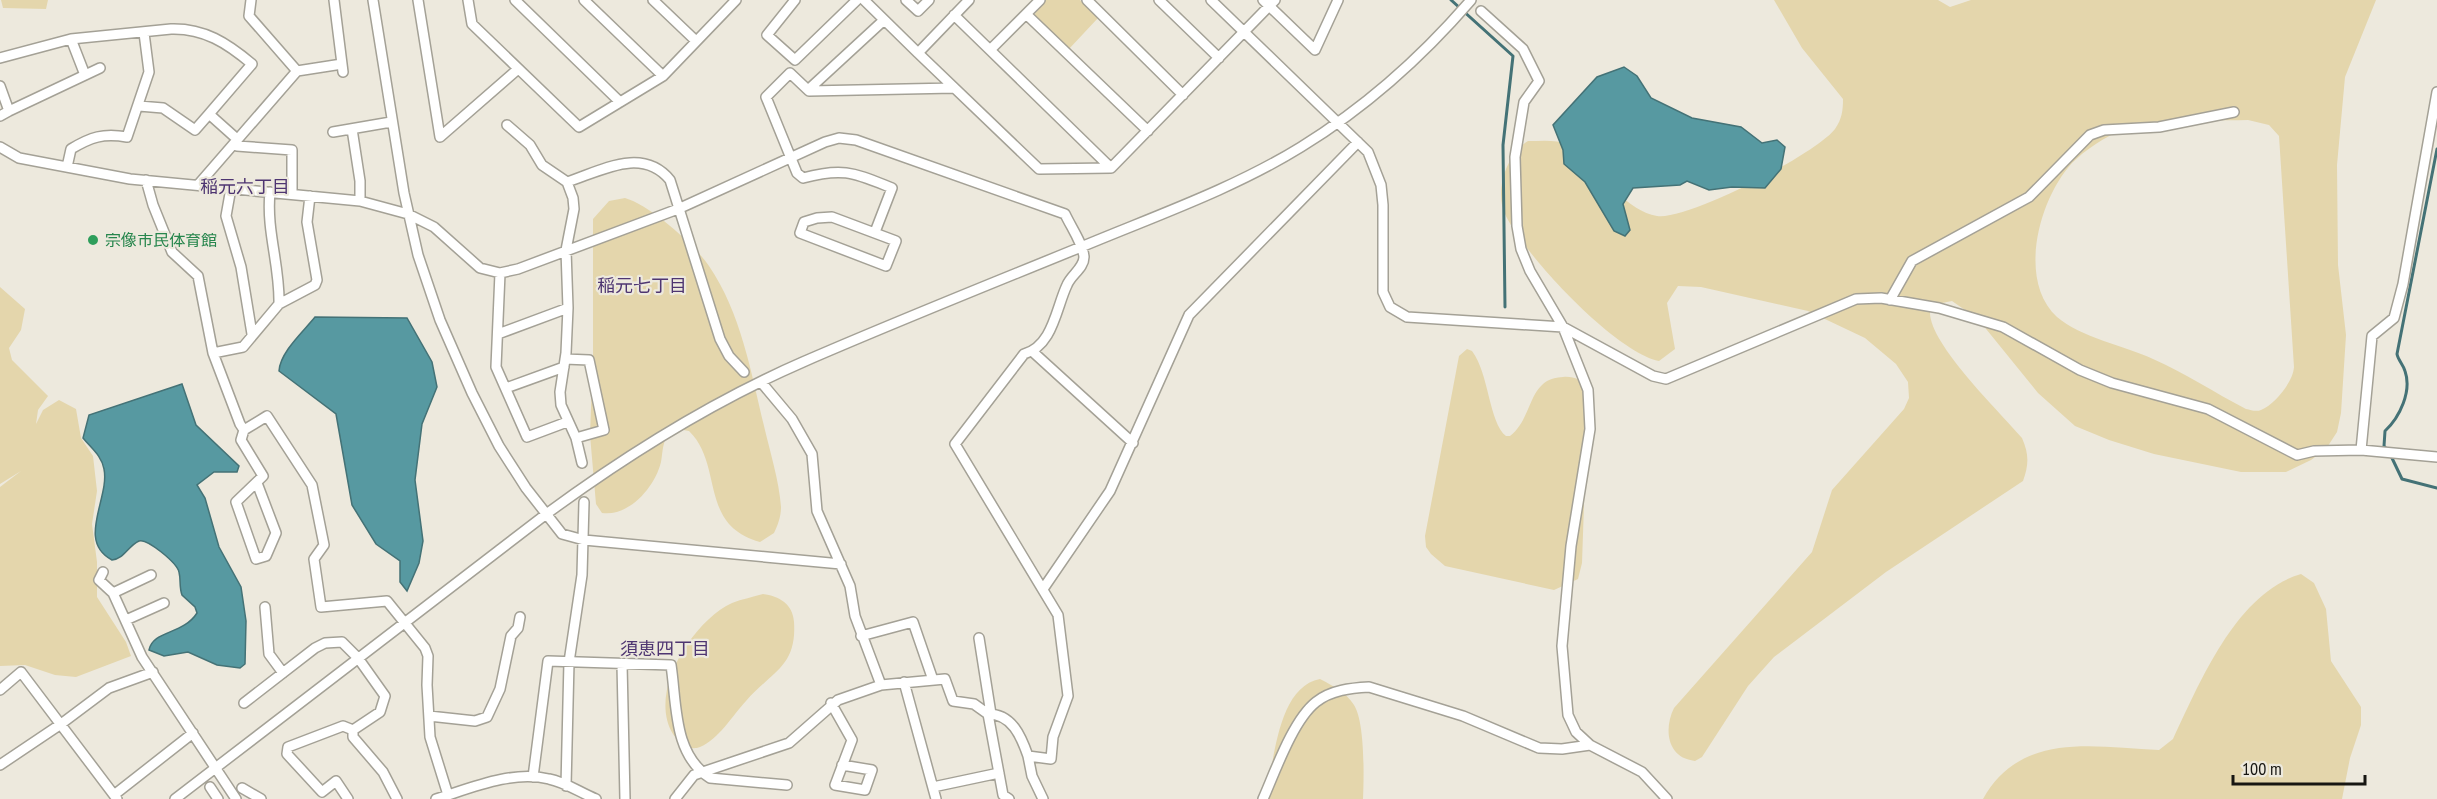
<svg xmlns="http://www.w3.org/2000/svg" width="2437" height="799" font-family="'PT Sans Narrow','Noto Sans JP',sans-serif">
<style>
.green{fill:#e4d6ac;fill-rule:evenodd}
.water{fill:#5799a1;stroke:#447276;stroke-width:1.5}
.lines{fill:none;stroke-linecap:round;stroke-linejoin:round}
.stream{stroke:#447276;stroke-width:3}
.minor-casing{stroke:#a4a196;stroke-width:12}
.minor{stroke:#fff;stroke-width:9}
.leisure-dot{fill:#2e9e5b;stroke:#ede9dd;stroke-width:2}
.labels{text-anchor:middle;stroke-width:4.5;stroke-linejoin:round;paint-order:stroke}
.leisure-label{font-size:16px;fill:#27864d;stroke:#ede9dd;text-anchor:start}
.neighbourhood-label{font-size:18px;fill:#4e3571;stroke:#ede9dd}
</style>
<rect width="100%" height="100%" fill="#ede9dd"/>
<path class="green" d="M 1,0 L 48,0 L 46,9 L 3,8 Z
M 1046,0 L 1080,0 L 1098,18 L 1069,49 L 1034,15 Z
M 1774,0 L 1938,0 L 1950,7 L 1971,0 L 2376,0 L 2345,77 L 2337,165 L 2338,265 L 2346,335 L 2341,413 L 2337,432 L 2326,449 L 2311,460 L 2286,472 L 2241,472 L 2154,454 L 2109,440 L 2075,426 L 2038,393 L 1978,319 L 1952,301 L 1937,304 L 1930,311 C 1928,343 1999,411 2022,438 C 2029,454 2029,464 2023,481 L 1886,572 L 1774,657 L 1748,686 L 1702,757 L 1695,761 C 1666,758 1664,728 1674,708 L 1812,552 L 1832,490 L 1904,409 L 1909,398 L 1908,382 L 1896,364 L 1865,338 L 1808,311 L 1701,287 L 1678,286 L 1667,303 L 1675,349 L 1659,361 C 1615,352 1524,255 1505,214 C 1494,190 1507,154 1528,141 C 1542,141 1556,139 1569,145 C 1575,147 1581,155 1586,160 C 1605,179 1628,211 1657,216 C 1687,221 1816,154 1835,129 C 1842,119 1843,110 1843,99 L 1802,48 ZM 2248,120 L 2269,125 L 2279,136 L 2294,367 C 2293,382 2275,404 2261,410 C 2256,412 2251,410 2246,409 C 2215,393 2185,373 2153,359 C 2125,346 2080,337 2057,317 C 2017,280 2039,199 2072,163 C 2085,150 2105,137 2122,130 C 2158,117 2210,121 2248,120 Z
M 625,198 C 650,205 694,244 709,266 C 741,313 751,372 764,426 C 770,452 779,480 781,507 C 781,516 778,525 774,533 L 760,542 C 698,525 724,465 689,431 C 682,430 677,427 671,432 C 662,439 663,452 661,462 C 655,487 629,517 602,513 L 596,504 L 590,435 L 593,355 L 593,219 L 609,201 Z
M 0,287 L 25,309 L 21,330 L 9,348 L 12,360 L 48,396 L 38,410 L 36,424 L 43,410 L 59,400 L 76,409 L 81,438 L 93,456 L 97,491 L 92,524 L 97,562 L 97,597 L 126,642 L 131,656 L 76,677 L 55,675 L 25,665 L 0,666 L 0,487 L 21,471 L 0,484 Z
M 1467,349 L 1472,351 C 1489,373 1489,423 1506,436 L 1510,436 C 1534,418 1527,378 1563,377 C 1574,376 1581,380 1588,387 L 1582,563 L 1578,579 L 1554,590 L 1445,566 L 1431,554 L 1426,547 L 1425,536 L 1459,356 Z
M 2301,574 L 2314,583 L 2326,609 L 2331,661 L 2361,707 L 2361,725 L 2350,758 L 2342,799 L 1983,799 C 2021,731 2093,747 2159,750 L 2173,739 C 2200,682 2236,593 2301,574 Z
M 763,594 C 779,596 793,604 794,622 C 797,667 772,671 746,701 C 733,715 718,740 700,747 C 695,749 691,748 686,747 C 682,743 676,739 673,734 C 647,692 693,621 732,603 C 742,599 753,597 763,594 Z
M 1320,679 C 1333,686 1346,692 1354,705 C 1365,722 1364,777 1363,799 L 1266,799 C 1274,763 1277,687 1320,679 Z"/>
<path class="water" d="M 1624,67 L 1637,76 L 1651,98 L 1692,118 L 1741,127 L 1762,143 L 1777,140 L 1785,147 L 1781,169 L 1765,188 L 1732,187 L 1709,190 L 1687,181 L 1680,185 L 1633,188 L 1623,204 L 1630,230 L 1625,236 L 1614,231 L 1585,182 L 1564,164 L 1563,150 L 1553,125 L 1597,77 Z
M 315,317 L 407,318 L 432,362 L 437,387 L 422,424 L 415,480 L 423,541 L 419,563 L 407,591 L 400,582 L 400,561 L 376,544 L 352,505 L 336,414 L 279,371 C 280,352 304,331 315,317 Z
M 182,384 L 196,425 L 239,466 L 237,472 L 214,472 L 197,485 L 205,498 L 219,547 L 241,587 L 246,621 L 245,664 L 240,668 L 217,665 L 188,652 L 164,656 L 149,650 C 153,630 183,635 197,613 L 195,607 L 182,595 C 179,587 181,580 179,572 C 177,563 147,538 139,541 C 128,546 124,559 112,560 C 76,541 110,498 104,469 C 102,456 91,448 83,438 L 89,415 Z"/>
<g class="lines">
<path class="stream" d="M 1451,0 L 1513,56 L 1503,145 L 1505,307
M 2388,451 L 2384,446 L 2385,431 C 2400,417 2412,391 2405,371 C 2403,364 2398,360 2397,354 L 2437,149
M 2391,456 L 2402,479 L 2437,488"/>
<defs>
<path id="minor" d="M 251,0 L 249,16 L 297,71
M 334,0 L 343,72
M 373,0 L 404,193 L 418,255 L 440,320 L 472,393 L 499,446 L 526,488 L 562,534 L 584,540 L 841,564
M 418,0 L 440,137
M 468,0 L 472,24 L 579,127 L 663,76 L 736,0
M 515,0 L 620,102
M 584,0 L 663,76
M 653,0 L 696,41
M 795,0 L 767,35 L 795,60 L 857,0
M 864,0 L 918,53
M 906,0 L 918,11 L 929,0
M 969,0 L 918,53 L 1039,169 L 1111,168 L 1275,0
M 1087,0 L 1183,95
M 1159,0 L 1219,58
M 1211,0 L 1368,152 L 1381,185 L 1383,205 L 1383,292 L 1390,307 L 1407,317 L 1563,327 L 1653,376 L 1666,379 L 1856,299 L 1881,298 L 1939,308 L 2003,327 L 2080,370 L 2112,383 L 2208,409 L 2297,455 L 2314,451 L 2361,450 L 2437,457
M 1263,0 L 1315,50 L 1338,0
M 1481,11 L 1523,49 L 1539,81 L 1524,102 L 1515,157 L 1517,226 L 1521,249 L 1530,271 L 1563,327 L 1588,390 L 1590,429 L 1571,546 L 1562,646 L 1568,715 L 1576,732 L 1590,745 L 1642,772 L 1667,799
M 1026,14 L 1148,131
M 954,15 L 990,50 L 1040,0
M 71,39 L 85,75
M 990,50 L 1111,168
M 0,58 L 71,39 L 171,29 C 204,28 227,43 252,64 L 209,114 L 237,139
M 0,86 L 9,111 L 0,116
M 808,90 L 884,20
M 139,106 L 163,108 L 195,130 L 209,114
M 9,111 L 100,68
M 507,125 L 530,145 L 542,165 L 567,182 L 573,198 L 574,209 L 566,250 L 568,308 L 566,353 L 560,392 L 561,405 L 576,438 L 582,463
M 352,129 L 360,181 L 360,201
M 333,132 L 391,122
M 440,137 L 518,69
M 234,144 L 237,146 L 292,150 L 292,194
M 0,147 L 19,158 L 130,179 L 360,201 L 408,214 L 434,227 L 480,268 L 500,273 L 518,269 L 678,209 L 825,142 L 839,138 L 856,140 L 1065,214 C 1071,227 1083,244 1084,257 C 1084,268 1071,275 1067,285 C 1056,308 1053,346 1024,354 L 955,444 L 1058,615 L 1068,696 L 1053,737 L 1051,759 L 1028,756 L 1032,776 L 1043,799
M 67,167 L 71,149 C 91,137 103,133 127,137 L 149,72 L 144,33
M 146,180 L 153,205 L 172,252 L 198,276 L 213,353 L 240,424 L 244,430 L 267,416 L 312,485 L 324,545 L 314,559 L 321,607 L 387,601 L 425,648 L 428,656 L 427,685 L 430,737 L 448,795
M 567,182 C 601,171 642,146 670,180 L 720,339 L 729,356 L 744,372
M 198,185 L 297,71 L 342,64
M 231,188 L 226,216 L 241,267 L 252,334
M 270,192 C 266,231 280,265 279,304
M 832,217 L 896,241 L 886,266 L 800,233 L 804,222 L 817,218 Z
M 875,232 L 892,188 C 854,173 844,167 803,178 L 797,173 L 766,97 L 790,73 L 809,91 L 954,88
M 500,273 L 496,367 L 527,437 L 567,422
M 1890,300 L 1912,261 L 2029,197 L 2090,135 L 2104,130 L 2159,127 L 2234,112
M 498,334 L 568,308
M 1033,352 L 1133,443
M 213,353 L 243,347 L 279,304 L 315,285 L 317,280 L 307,222 L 310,196
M 565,359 L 589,360 L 604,430 L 576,438
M 761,382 L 792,419 L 812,454 L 817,511 L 850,586 L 855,616 L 881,685
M 506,388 L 564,367
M 244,430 L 241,440 L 263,476 L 236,502 L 256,559 L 266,556 L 276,533 L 257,483
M 2361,450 L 2372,336 L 2394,318 L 2403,284 L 2437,92
M 103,572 L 99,580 L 113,593 L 142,657 L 236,799
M 1043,589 L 1110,491 L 1189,315 L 1358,142
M 113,593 L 151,575
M 265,607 L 269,654 L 283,673
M 126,620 L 164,603
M 861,636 L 913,622 L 933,680
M 979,638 L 991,714
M 622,664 L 625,799
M 904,682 L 936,799
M 0,690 L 21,672 L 117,799
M 244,703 L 315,648 L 325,643 L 342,642 L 358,658 L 385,696 L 380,712 L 353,730 L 353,737 L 383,772 L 397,799
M 831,703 L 852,740 L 835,785 L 865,790 L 872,770 L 842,765
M 988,714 C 1012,714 1021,736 1028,756
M 429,716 L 475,721 L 487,717 L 500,689 L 511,636 L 518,628 L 520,617
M 0,765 L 61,724 L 109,688 L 153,672
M 533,777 L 548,661 L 671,665 C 677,705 673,754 710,778 L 787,785
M 566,786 L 569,662 L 582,575 L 584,502
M 210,787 L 218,799
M 933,787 L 999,773
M 242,788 L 261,799
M 114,795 L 193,733
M 175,799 L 545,515 C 625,456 711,402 803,362 C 895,322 988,285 1081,247 C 1155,216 1233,189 1301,147 C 1366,107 1421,58 1471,0
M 348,799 L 336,781 L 322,792 L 287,754 L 288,747 L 343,726 L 353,730
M 436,799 C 471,788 512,770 549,779 C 565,782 581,793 596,799
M 675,799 L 694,775 L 789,743 L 838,700 L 881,685 L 945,679 L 953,701 L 974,704 L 988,714 L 1003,795 L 1009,799
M 1263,799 C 1275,772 1293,720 1316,702 C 1331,690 1351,688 1369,687 L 1463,716 L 1539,748 L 1562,749 L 1590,745"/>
</defs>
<use href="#minor" class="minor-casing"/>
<use href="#minor" class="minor"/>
</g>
<circle class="leisure-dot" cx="93" cy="240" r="6"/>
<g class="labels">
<g class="leisure-label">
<text x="105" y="246">宗像市民体育館</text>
</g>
<g class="neighbourhood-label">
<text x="245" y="193">稲元六丁目</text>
<text x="642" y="292">稲元七丁目</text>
<text x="665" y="655">須恵四丁目</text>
</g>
</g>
<path d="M2233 775v9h132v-9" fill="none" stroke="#171612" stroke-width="3"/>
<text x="2242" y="775" font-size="18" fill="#171612" stroke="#ede9dd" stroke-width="4.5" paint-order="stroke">100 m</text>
</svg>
